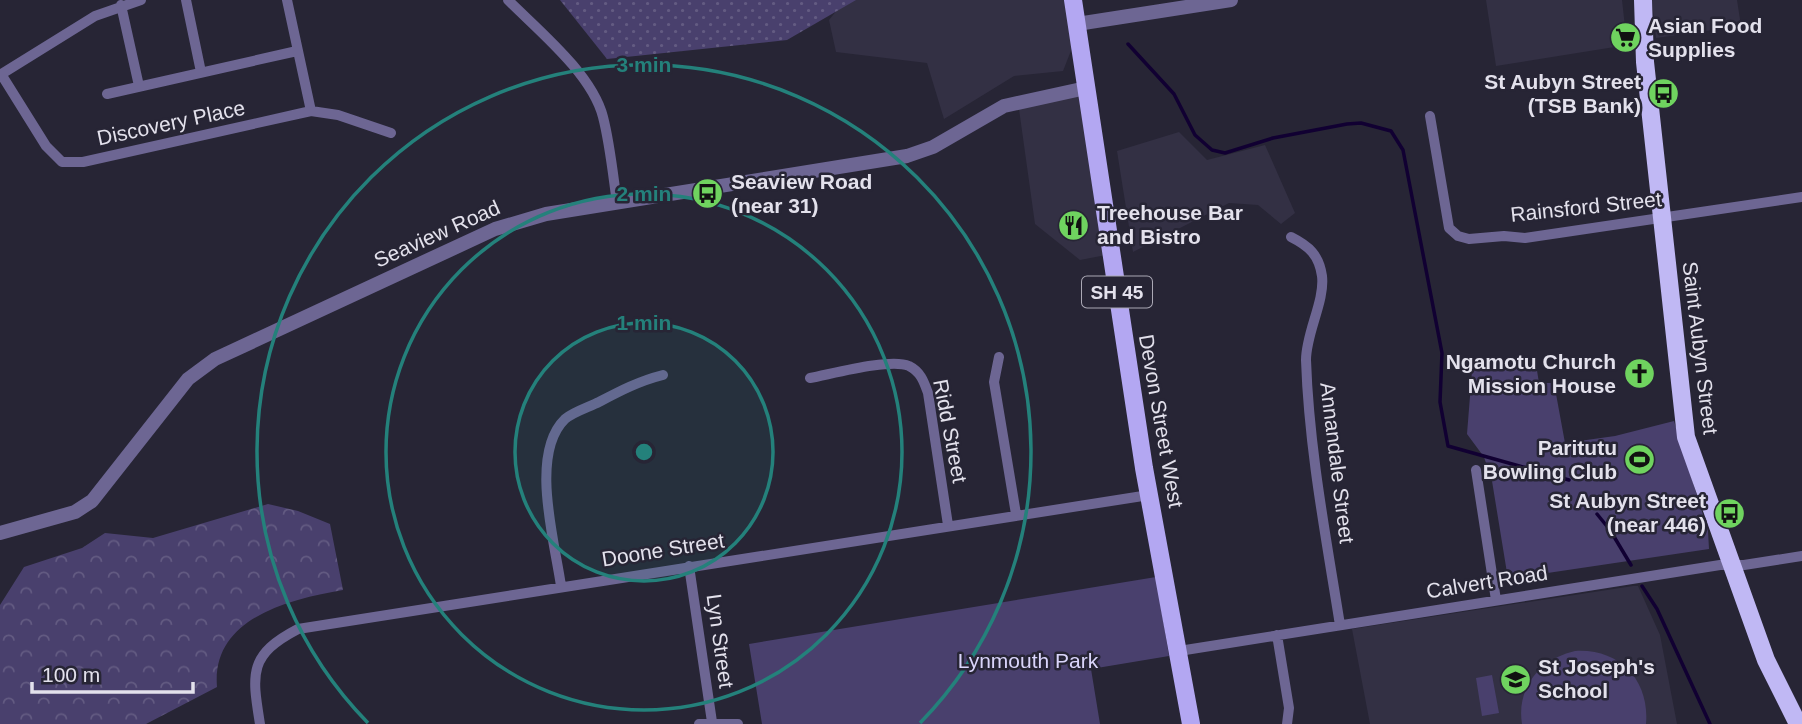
<svg xmlns="http://www.w3.org/2000/svg" width="1802" height="724" font-family="Helvetica,sans-serif">
<style>
.built{fill:#333044}
.grass{fill:url(#grass-dots)}
.forest{fill:url(#forest-crowns)}
.park{fill:#49406d}
.lines{fill:none;stroke-linecap:round;stroke-linejoin:round}
.stream{stroke:#110032;stroke-width:3.5}
.minor{stroke:#6d6693;stroke-width:10}
.tertiary{stroke:#6d6693;stroke-width:14}
.primary{stroke:#b3a7f2;stroke-width:18}
.trunk{stroke:#c0b8f4;stroke-width:18}
.ring{fill:none;stroke:#24817b;stroke-width:3.5}
.labels{text-anchor:middle;stroke-width:5;stroke-linejoin:round;paint-order:stroke}
.shield{fill:#272535;stroke:#aba9b5;stroke-width:2}
.shield-label{font-size:19px;font-weight:bold;fill:#e3e1ec}
.poi-label{font-size:21px;font-weight:bold;fill:#e3e1ec;stroke:#272535;text-anchor:start}
.street-label{font-size:21px;fill:#e3e1ec;stroke:#272535}
.park-label{font-size:21px;fill:#dad5fb;stroke:#272535}
.centre{fill:#24817b;stroke:#272535;stroke-width:3.5}
.ring-label{font-size:21px;text-anchor:middle;font-weight:bold;fill:#24817b;stroke:#272535;stroke-width:5;stroke-linejoin:round;paint-order:stroke}
</style>
<defs>
<pattern id="grass-dots" width="8" height="8" patternUnits="userSpaceOnUse" patternTransform="scale(1.75)"><rect width="8" height="8" fill="#49406d"/><path d="M2 2h.1M6 6h.1" fill="none" stroke="#635b82" stroke-width="1.8" stroke-linecap="round"/></pattern>
<pattern id="forest-crowns" width="20" height="18" patternUnits="userSpaceOnUse" patternTransform="scale(1.75)"><rect width="20" height="18" fill="#49406d"/><path d="M2 6a3 3 0 1 1 6 0M12 15a3 3 0 1 1 6 0" fill="none" stroke="#635b82"/></pattern>
</defs>
<rect width="100%" height="100%" fill="#272535"/>
<path class="built" d="M 845,0 L 1069,0 L 1074,43 L 1063,71 L 1014,76 L 944,119 L 927,63 L 836,52 L 829,20 Z
M 1486,0 L 1622,0 L 1627,45 L 1496,66 Z
M 1652,0 L 1737,0 L 1741,26 L 1656,38 Z
M 1083,94 L 1106,255 L 1080,260 L 1035,224 L 1018,102 Z
M 1179,132 L 1207,160 L 1265,145 L 1295,213 L 1281,224 L 1258,205 L 1229,203 L 1133,252 L 1117,151 Z
M 1633,586 L 1638,586 L 1660,635 L 1677,724 L 1370,724 L 1352,629 Z"/>
<path class="grass" d="M 560,0 L 856,0 L 787,40 L 607,59 Z"/>
<path class="forest" d="M 268,504 L 298,511 L 330,524 L 343,590 C 290,599 211,618 217,687 L 146,724 L 0,724 L 0,605 L 24,567 L 82,548 L 105,533 L 153,538 Z"/>
<path class="park" d="M 1535,358 L 1539,383 L 1554,383 L 1565,443 L 1615,436 L 1674,421 L 1708,531 L 1709,549 L 1508,579 L 1492,481 L 1484,457 L 1467,434 L 1472,371 Z
M 1156,577 L 1169,656 L 1091,669 L 1100,724 L 762,724 L 749,644 Z
M 1575,651 C 1619,648 1650,680 1646,724 L 1522,724 C 1516,687 1541,659 1575,651 Z
M 1492,675 L 1499,713 L 1482,716 L 1476,678 Z"/>
<g class="lines">
<path class="stream" d="M 1128,44 L 1174,94 L 1195,135 L 1212,150 L 1225,153 L 1273,138 L 1347,124 L 1361,123 L 1391,131 L 1403,150 L 1442,353 L 1440,402 L 1448,446 L 1569,480
M 1597,514 L 1610,530 L 1631,565
M 1642,586 L 1657,609 L 1710,724"/>
<path class="minor" d="M 186,0 L 201,72
M 287,0 L 311,111
M 508,0 C 539,31 592,74 603,117 C 610,144 613,175 617,203
M 121,5 L 139,86
M 1,74 L 46,146 L 62,162 L 83,162 L 311,111 L 338,115 L 391,133
M 0,75 L 95,16 L 141,0
M 107,94 L 297,51
M 1430,116 L 1449,228 L 1458,236 L 1469,239 L 1504,236 L 1525,238 L 1802,197
M 1291,237 C 1309,246 1319,255 1322,276 C 1325,301 1306,333 1306,360 C 1309,449 1326,537 1340,625
M 999,357 L 994,382 L 1016,514
M 810,378 C 832,374 890,358 909,366 C 921,372 924,382 928,393 L 948,525
M 1476,470 L 1496,600
M 689,566 L 712,722
M 561,586 C 555,542 529,454 565,419 C 573,412 589,407 599,402 C 620,391 639,381 663,375
M 1277,635 L 1289,708 L 1287,724
M 1179,651 L 1720,565 L 1744,565 L 1802,556
M 260,724 C 252,674 248,655 298,629 L 1149,495
M 699,724 L 738,724"/>
<path class="tertiary" d="M 1077,24 L 1231,0
M 0,533 L 75,512 L 92,501 L 188,379 L 215,359 L 495,229 L 546,214 L 907,156 L 933,147 L 1004,106 L 1086,88"/>
<path class="primary" d="M 1073,0 L 1144,468 L 1191,724"/>
<path class="trunk" d="M 1643,0 L 1645,62 L 1686,437 L 1766,660 L 1798,724"/>
</g>
<circle cx="644" cy="452" r="129" fill="#24817b" fill-opacity=".12"/>
<g class="ring">
<circle cx="644" cy="452" r="129"/>
<circle cx="644" cy="452" r="258"/>
<path d="M368 723A387 387 0 1 1 920 723"/>
</g>
<defs>
<symbol id="supermarket-disc" viewBox="-11 -11 22 22"><circle r="9.5" fill="#6fd35f" stroke="#272535"/><path d="M-6-5.5h2.5l.6 2H6L4.5 2H-2.5L-4.4-4H-6ZM-1.5 3.2a1.3 1.3 0 1 0 .1 0ZM3 3.2a1.3 1.3 0 1 0 .1 0Z" fill="#111"/></symbol>
<symbol id="bus-disc" viewBox="-11 -11 22 22"><circle r="9.5" fill="#6fd35f" stroke="#272535"/><path d="M-5-6H5V4H4V6H2V4H-2V6H-4V4H-5ZM-3.5-4V0h7V-4ZM-3.5 1.2v1.5H-2V1.2ZM2 1.2v1.5H3.5V1.2Z" fill="#111"/></symbol>
<symbol id="restaurant-disc" viewBox="-11 -11 22 22"><circle r="9.5" fill="#6fd35f" stroke="#272535"/><path d="M-5-6h1v4h1v-4h1v4h1v-4h1v5L-1.5 .5V6h-2V.5L-5-1ZM5-6V6H3V1.5H1.5Q1.5-4 5-6Z" fill="#111"/></symbol>
<symbol id="church-disc" viewBox="-11 -11 22 22"><circle r="9.5" fill="#6fd35f" stroke="#272535"/><path d="M-1.2-6h2.4v3.5h3.3v2.4h-3.3V6h-2.4V-.1h-3.3v-2.4h3.3Z" fill="#111"/></symbol>
<symbol id="stadium-disc" viewBox="-11 -11 22 22"><circle r="9.5" fill="#6fd35f" stroke="#272535"/><path d="M0-5a6.5 5 0 1 0 0 10a6.5 5 0 1 0 0-10ZM-3.5-1.8h7v3.6h-7Z" fill="#111"/></symbol>
<symbol id="school-disc" viewBox="-11 -11 22 22"><circle r="9.5" fill="#6fd35f" stroke="#272535"/><path d="M0-5L7-2L0 1L-7-2ZM-4 1L0 2.5L4 1V4Q0 6-4 4Z" fill="#111"/></symbol>
</defs>
<g fill-rule="evenodd">
<use href="#supermarket-disc" x="1608" y="20" width="35" height="35"/>
<use href="#bus-disc" x="1646" y="76" width="35" height="35"/>
<use href="#bus-disc" x="690" y="176" width="35" height="35"/>
<use href="#restaurant-disc" x="1056" y="208" width="35" height="35"/>
<use href="#church-disc" x="1622" y="356" width="35" height="35"/>
<use href="#stadium-disc" x="1622" y="442" width="35" height="35"/>
<use href="#bus-disc" x="1712" y="496" width="35" height="35"/>
<use href="#school-disc" x="1498" y="662" width="35" height="35"/>
</g>
<g class="labels">
<rect class="shield" x="1082" y="276.5" width="70" height="31" rx="5"/>
<g class="shield-label">
<text x="1117" y="299">SH 45</text>
</g>
<g class="poi-label">
<text x="1648" y="33">Asian Food<tspan x="1648" dy="24">Supplies</tspan></text>
<text x="1641" y="89" text-anchor="end">St Aubyn Street<tspan x="1641" dy="24">(TSB Bank)</tspan></text>
<text x="731" y="189">Seaview Road<tspan x="731" dy="24">(near 31)</tspan></text>
<text x="1097" y="220">Treehouse Bar<tspan x="1097" dy="24">and Bistro</tspan></text>
<text x="1616" y="369" text-anchor="end">Ngamotu Church<tspan x="1616" dy="24">Mission House</tspan></text>
<text x="1617" y="455" text-anchor="end">Paritutu<tspan x="1617" dy="24">Bowling Club</tspan></text>
<text x="1706" y="508" text-anchor="end">St Aubyn Street<tspan x="1706" dy="24">(near 446)</tspan></text>
<text x="1538" y="674">St Joseph's<tspan x="1538" dy="24">School</tspan></text>
</g>
<g class="street-label">
<text transform="translate(171 123) rotate(-12)" y="7">Discovery Place</text>
<text transform="translate(1586 207) rotate(-6)" y="7">Rainsford Street</text>
<text transform="translate(437 234) rotate(-24)" y="7">Seaview Road</text>
<text transform="translate(1700 348) rotate(83)" y="7">Saint Aubyn Street</text>
<text transform="translate(1161 421) rotate(80)" y="7">Devon Street West</text>
<text transform="translate(950 431) rotate(79)" y="7">Ridd Street</text>
<text transform="translate(1337 463) rotate(83)" y="7">Annandale Street</text>
<text transform="translate(663 550) rotate(-9)" y="7">Doone Street</text>
<text transform="translate(1487 582) rotate(-9)" y="7">Calvert Road</text>
<text transform="translate(720 641) rotate(82)" y="7">Lyn Street</text>
</g>
<g class="park-label">
<text x="1028" y="668">Lynmouth Park</text>
</g>
</g>
<circle cx="644" cy="452" r="10" class="centre"/>
<g class="ring-label">
<text x="644" y="72">3 min</text>
<text x="644" y="201">2 min</text>
<text x="644" y="330">1 min</text>
</g>
<path d="M32 682v10h161v-10" fill="none" stroke="#e3e1ec" stroke-width="3.5"/>
<text x="42" y="682" font-size="21" fill="#e3e1ec" stroke="#272535" stroke-width="5" paint-order="stroke">100 m</text>
</svg>
